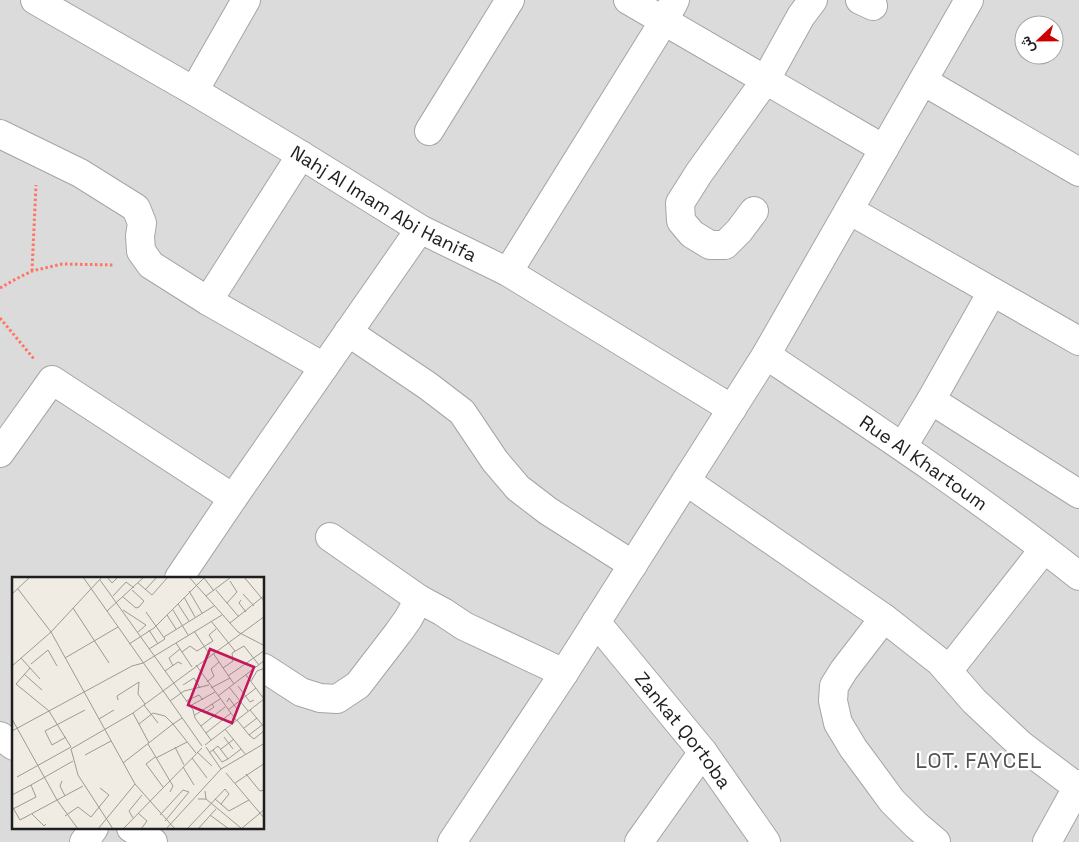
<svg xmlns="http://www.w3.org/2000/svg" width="1079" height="842" font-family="'Space Grotesk',Vazirmatn,sans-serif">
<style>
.residential{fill:#dcdbdb;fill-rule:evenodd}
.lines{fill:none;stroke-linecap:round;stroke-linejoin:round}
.minor-casing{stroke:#a5a5a5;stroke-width:30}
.path{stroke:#ff7565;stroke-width:3;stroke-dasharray:2.5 2.5;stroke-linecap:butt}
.minor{stroke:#fff;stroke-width:28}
.labels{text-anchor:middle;stroke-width:4.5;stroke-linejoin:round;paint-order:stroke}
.street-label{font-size:19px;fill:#1e1e1e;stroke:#fff}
.quarter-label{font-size:21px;letter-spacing:1px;fill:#515151;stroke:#fff}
.inset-road{fill:none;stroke:#9c9a94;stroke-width:1}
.view{fill:#c2185b;fill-opacity:0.15;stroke:#c2185b;stroke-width:2.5}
.inset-edge{fill:none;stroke:#1e1e1e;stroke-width:2.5}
</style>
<rect width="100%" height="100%" fill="#f0ece3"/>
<path class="residential" d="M 0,0 L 1079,0 L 1079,842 L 0,842 ZM 1024,25 L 1054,25 L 1054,55 L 1024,55 ZM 14,578 L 264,578 L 264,828 L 14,828 Z"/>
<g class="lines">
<defs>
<g id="minor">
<path id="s1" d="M 35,0 L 194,91 L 301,155 L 420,229 L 508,272 L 732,409"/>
<path d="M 628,0 L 884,149"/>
<path d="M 860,0 L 873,6"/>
<path d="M 923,81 L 1079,172"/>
<path d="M 194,91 L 246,0"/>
<path d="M 429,131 L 510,0"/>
<path d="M 0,134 L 80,173 L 136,208 L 142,223 L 140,236 L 141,251 L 151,265 L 208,301 L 324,367"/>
<path d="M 849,210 L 1079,341"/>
<path d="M 754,211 L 739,231 L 725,245 L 710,245 L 692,234 L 681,221 L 680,203 L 699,173 L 765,81 L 801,16 L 813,0"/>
<path d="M 508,272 L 664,21 L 675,0"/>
<path d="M 208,301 L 301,155"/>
<path d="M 348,332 L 428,386 L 462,412 L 495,461 L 518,488 L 548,511 L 633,565"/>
<path id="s2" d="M 766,355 C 872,426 979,497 1079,576"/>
<path d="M 931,400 L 992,292"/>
<path d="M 903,446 L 931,400 L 1079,494"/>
<path d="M 0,453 L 52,380 L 233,498"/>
<path d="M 686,481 L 884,618 L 940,662 L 974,701 L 1021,745 L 1077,787"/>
<path d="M 330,537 L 419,599"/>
<path d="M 179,578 L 233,498 L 420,229"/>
<path d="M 884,618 L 844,670 L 834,686 L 833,701 L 838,723 L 853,748 L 873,775 L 892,801 L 916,825 L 936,842"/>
<path id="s3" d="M 596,622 L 703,752 L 766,842"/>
<path d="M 264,668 L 301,692 L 320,698 L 337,699 L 358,685 L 398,633 L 408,619 L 419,599 L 443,612 L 464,626 L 564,673"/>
<path d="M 948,671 L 1044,549"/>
<path d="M 0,736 L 14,746"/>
<path d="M 131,828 L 153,842"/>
<path d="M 84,842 L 94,828"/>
<path d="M 452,842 L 564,673 L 766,355 L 969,0"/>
<path d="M 639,842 L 703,752"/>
<path d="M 1047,842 L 1079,784"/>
</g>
</defs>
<use href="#minor" class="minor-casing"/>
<path class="path" d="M 32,271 L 36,185
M 0,288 L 16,279 L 32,271 L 62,264 L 115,265
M 0,318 L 34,359"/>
<use href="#minor" class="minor"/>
</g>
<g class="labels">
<g class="street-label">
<text dy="7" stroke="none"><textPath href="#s1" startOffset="404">Nahj Al Imam Abi Hanifa</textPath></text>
<text dy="7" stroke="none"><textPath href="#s2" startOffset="191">Rue Al Khartoum</textPath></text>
<text dy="7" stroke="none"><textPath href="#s3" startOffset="139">Zankat Qortoba</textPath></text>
</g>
<g class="quarter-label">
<text x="979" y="768">LOT. FAYCEL</text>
</g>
</g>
<g transform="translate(12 577)">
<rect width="252" height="252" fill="#f0ece3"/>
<path class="inset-road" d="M 71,0 L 190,169M 95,0 L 100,6 L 106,0M 177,0 L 226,55 L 253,69M 232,0 L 253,25M 192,1 L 202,14M 88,3 L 181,133 L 183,141 L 199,163M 126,6 L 140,18 L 156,0M 6,12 L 39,55 L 123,207 L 163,252M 133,13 L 145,0M 204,13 L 215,26 L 225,15 L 218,4M 177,14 L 190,36M 0,17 L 18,0M 231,17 L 242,29M 101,19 L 114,5 L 122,11M 194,19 L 219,0M 111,20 L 124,31 L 127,30 L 132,24 L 120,13M 172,20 L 183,40M 229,23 L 227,26 L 234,35M 215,26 L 227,40M 166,27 L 177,44M 61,31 L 97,86M 111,33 L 134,48 L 126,55M 161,33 L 176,58M 95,34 L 132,0M 134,35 L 153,62 L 137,72M 155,38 L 164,52M 199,44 L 223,74M 218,46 L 253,18M 137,53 L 146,67M 182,54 L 198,78M 152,60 L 202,29M 164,66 L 180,90M 117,67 L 142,51 L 193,0M 170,75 L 178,69 L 185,74 L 201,64 L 197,58 L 204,52M 201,76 L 222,107M 9,81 L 28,102M 53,81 L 106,50M 19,87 L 36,73 L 45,89M 184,88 L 224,143M 0,89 L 39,55 L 90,0M 161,89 L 157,81 L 168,72M 211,91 L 221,84 L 220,76 L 232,69 L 247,88M 153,94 L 166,85 L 170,87M 12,97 L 30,113M 216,99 L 253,73M 239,104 L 245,94 L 253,91M 195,105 L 202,99 L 199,92 L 207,85M 171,108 L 182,101 L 188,111M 226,109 L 238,125 L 242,123M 217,110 L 236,134M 199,111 L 218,101M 206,119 L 253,83M 106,123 L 105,119 L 127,105 L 126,117 L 133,127M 158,124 L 172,114 L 197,108M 174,124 L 187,118 L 191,123M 215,125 L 217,121 L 225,132 L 224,135M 132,128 L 146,146M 178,129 L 203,115M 216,133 L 244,111M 238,133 L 253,151M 190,134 L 193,136 L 202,130 L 200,127M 121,136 L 137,166M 183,138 L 208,122M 0,142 L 45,223 L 66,252M 87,142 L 102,133M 225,143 L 237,158 L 250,148M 127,147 L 141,136 L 153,139 L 161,147 L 170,141M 189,149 L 213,130M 232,151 L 245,141M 213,152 L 234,178M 0,154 L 120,89 L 131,86 L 210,38M 194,156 L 219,136M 237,158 L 242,162 L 253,153M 54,160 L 40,168 L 33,154 L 73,133M 212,160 L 221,172M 136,167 L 161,209 L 158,215M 193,168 L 252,122 L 234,98M 163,170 L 172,188M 194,170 L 209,192M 209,172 L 222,162M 201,173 L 210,185 L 216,182M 185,175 L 200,189M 197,176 L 206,169 L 216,182 L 229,172M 73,178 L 99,164M 143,180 L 134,187 L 151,210M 144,181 L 175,165M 180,181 L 195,201M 111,186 L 161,147 L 184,176M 171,190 L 182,208M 214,196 L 253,242M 234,197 L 248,214 L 253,213M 5,200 L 59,170 L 37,134 L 4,107 L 18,91M 50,204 L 48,209 L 53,219M 223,206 L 253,186M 0,218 L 19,208M 186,222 L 194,222 L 193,214M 194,222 L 229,251M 203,222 L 217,234 L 237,223M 0,229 L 8,243 L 71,209M 1,232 L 24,220 L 19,208 L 61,184M 126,236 L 135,244 L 129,252M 20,237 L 32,249 L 34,247M 148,238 L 171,213 L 177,215 L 153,244M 198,238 L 217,252M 53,239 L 66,230 L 79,240 L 97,218 L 88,211M 121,241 L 117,234 L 130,218M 86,252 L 123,207M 101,252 L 66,198 L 59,172 L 121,136 L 253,39M 111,252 L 190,171M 154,252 L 209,192 L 253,166M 175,252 L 213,212 L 217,217 L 209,227M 186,252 L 204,232M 229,252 L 253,232"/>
<path class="view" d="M 198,72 L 242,90 L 220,146 L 176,128 Z"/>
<rect width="252" height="252" class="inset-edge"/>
</g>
<g transform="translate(1039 40) rotate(248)"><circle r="24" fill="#ffffff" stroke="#a5a5a5"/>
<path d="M0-4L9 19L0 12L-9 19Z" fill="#cc0000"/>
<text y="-8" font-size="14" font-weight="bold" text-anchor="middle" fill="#1e1e1e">ش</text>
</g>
</svg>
